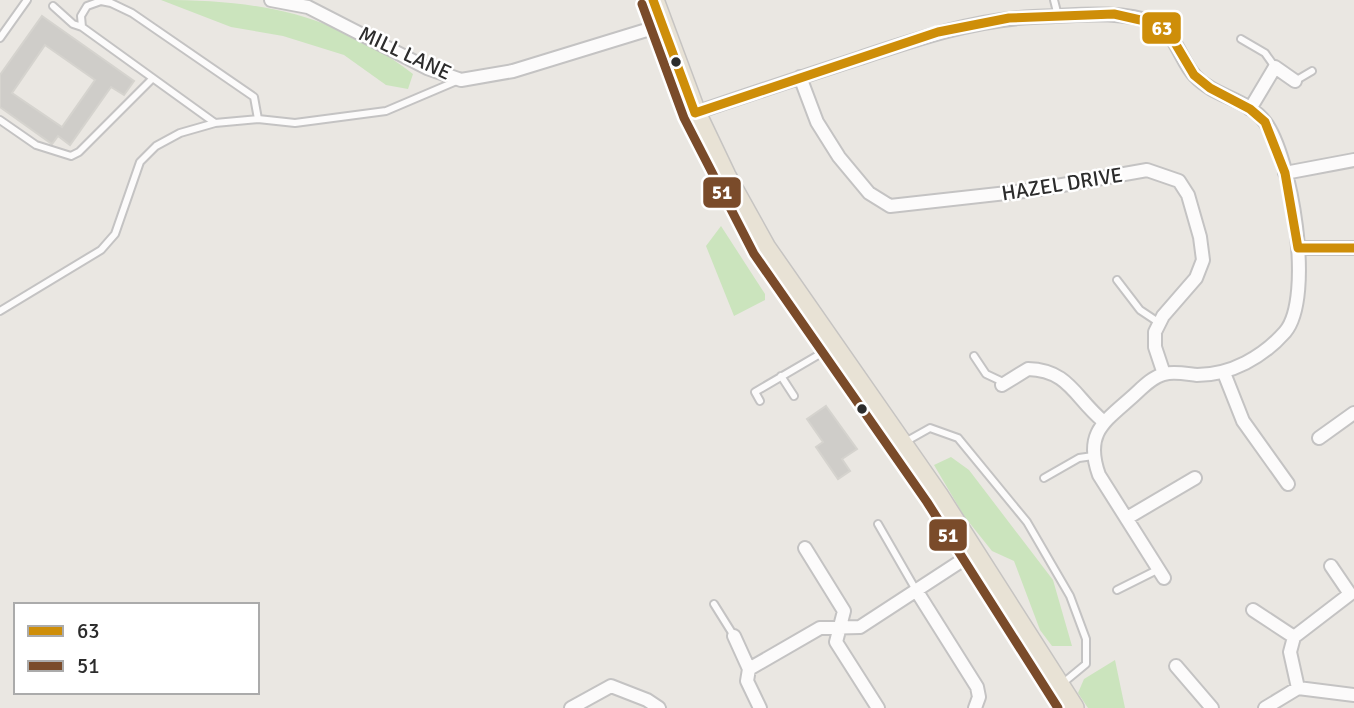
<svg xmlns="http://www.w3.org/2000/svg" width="1354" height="708" font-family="Signika,sans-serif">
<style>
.green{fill:#cbe4bd}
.building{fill:#cfcdc9;stroke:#d5d3ce;stroke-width:2;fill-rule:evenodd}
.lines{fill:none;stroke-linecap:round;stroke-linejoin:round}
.service-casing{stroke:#c4c3c3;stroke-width:10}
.minor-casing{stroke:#c4c3c3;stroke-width:16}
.trunk-casing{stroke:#c6c4c2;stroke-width:24}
.service{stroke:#fcfbfb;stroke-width:6}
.minor{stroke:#fcfbfb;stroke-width:12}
.trunk{stroke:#e8e2d5;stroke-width:21}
.bus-1-casing{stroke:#fff;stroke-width:14}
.bus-2-casing{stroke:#fff;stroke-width:14}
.bus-1{stroke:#ce8e09;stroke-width:9}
.bus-2{stroke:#7a4b2a;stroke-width:9}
.bus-dot{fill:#2c2c2c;stroke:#fff;stroke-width:2.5}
.labels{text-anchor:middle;stroke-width:5;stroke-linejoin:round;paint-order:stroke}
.street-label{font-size:21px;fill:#2c2c2c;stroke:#fff}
.line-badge{stroke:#fff;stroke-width:2.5}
.badge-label{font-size:19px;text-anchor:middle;font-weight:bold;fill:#fff}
</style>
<rect width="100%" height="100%" fill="#eae7e2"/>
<path class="green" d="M 161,0 C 260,0 333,13 413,74 L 408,89 L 386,85 L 344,55 L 283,36 L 231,27 Z
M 721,226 L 765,294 L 765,300 L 734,316 L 706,246 Z
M 951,457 L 969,470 L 1053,580 L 1072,646 L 1052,646 L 1040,630 L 1014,561 L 992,551 L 964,516 L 934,465 Z
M 1115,660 L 1125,708 L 1088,708 L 1078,693 L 1084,679 Z"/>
<path class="building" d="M 42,16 L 134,81 L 124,95 L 111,87 L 70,145 L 58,136 L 52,144 L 0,107 L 0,75 ZM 45,45 L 95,80 L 62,127 L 12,93 Z
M 826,406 L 857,449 L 842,459 L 850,471 L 838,479 L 816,447 L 823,442 L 807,419 Z"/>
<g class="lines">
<defs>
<path id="service" d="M 1054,0 L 1058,16
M 53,6 L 73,24 L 82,27
M 0,38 L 27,0
M 1241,39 L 1265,53 L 1275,67
M 1295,81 L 1312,71
M 0,120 L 36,145 L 71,156 L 79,152 L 152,79
M 215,123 L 82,27 L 81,16 L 87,6 L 101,1 L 111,3 L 132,13 L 254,97 L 258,119
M 1117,280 L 1140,310 L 1158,322
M 0,311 L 101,250 L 115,234 L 140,162 L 156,146 L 180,133 L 215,123 L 258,119 L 295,123 L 386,111 L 459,80
M 974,356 L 986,374 L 1003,382
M 781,376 L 794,396
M 760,401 L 755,392 L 832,347
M 905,442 L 930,428 L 958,438 L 1027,522 L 1070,596 L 1086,639 L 1086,664 L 1063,683
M 1044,478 L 1079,458 L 1093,456
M 878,524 L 916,590
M 1117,590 L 1159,569
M 714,604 L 734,636"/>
<path id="minor" d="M 271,0 L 308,7 L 427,68 L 461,80 L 513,71 L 663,25
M 800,77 L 817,122 L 839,157 L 869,193 L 890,206 L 1034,190 L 1147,170 L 1179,181 L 1188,195 L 1200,237 L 1203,260 L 1196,278 L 1163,316 L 1155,332 L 1155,347 L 1164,374
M 1250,109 L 1275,67 L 1295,81
M 695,113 C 750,94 805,76 860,58 C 917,39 973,20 1033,17 C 1073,16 1117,9 1155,23 C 1175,31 1181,62 1195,76 C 1214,97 1248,99 1265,122 C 1291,156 1315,297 1285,332 C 1263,357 1231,375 1197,375 C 1187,374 1174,371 1164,374 C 1152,377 1142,388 1132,397 C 1104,422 1084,433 1099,475 L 1164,578
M 1285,173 L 1354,160
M 1298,248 L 1354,248
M 1224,373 L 1243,421 L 1288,484
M 1002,385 L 1028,369 C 1069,370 1075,398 1103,421
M 1319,438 L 1354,413
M 1127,518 L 1195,478
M 805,548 L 844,611 L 836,642 L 878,708
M 916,590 L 977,687 L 979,697 L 975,708
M 1253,610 L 1294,637 L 1350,594 L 1331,566
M 734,636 L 749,669
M 1294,637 L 1290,652 L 1298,688
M 1176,666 L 1212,708
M 571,708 L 611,686 L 647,700 L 659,708
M 760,708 L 747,681 L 749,669 L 820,628 L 860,627 L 975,552
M 1265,708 L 1298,688 L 1354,695"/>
<path id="trunk" d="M 653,0 L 695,113 L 725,176 L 765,248 L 937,495 L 1073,708"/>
</defs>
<use href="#service" class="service-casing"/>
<use href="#minor" class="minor-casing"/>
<use href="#trunk" class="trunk-casing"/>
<use href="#service" class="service"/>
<use href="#minor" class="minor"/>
<use href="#trunk" class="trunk"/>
<defs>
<path id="bus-1" d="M 653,0 L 695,113
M 695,113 L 938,32 L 1009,18 L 1114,14 L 1158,24 L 1175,43 L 1194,75 L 1210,88 L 1250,109 L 1265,122 L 1285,173 L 1298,248
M 1298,248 L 1354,248"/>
<path id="bus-2" d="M 642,4 L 684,118 L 754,254 L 927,502 L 1058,708"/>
</defs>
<use href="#bus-1" class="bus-1-casing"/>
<use href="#bus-2" class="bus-2-casing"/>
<use href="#bus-1" class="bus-1"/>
<use href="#bus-2" class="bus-2"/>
</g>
<g class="bus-dot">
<circle cx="676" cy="62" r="6"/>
<circle cx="862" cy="409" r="6"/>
</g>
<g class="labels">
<g class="street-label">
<text transform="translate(405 53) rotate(25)" y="7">MILL LANE</text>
<text transform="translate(1062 184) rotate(-9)" y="7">HAZEL DRIVE</text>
</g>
</g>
<g class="line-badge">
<rect x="1141" y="11" width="41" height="34" rx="7" fill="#ce8e09"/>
<rect x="702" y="176" width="40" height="33" rx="7" fill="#7a4b2a"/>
<rect x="928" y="518" width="40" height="34" rx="7" fill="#7a4b2a"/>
</g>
<g class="badge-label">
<text x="1162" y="35">63</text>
<text x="722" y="199">51</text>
<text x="948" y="542">51</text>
</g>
<rect x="14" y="603" width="245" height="91" fill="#ffffff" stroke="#ababab" stroke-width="2"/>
<rect x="28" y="626" width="35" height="10" fill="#ce8e09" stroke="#ababab" stroke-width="2"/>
<text x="77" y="638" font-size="21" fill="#2c2c2c">63</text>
<rect x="28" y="661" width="35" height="10" fill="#7a4b2a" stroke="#ababab" stroke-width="2"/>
<text x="77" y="673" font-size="21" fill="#2c2c2c">51</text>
</svg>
